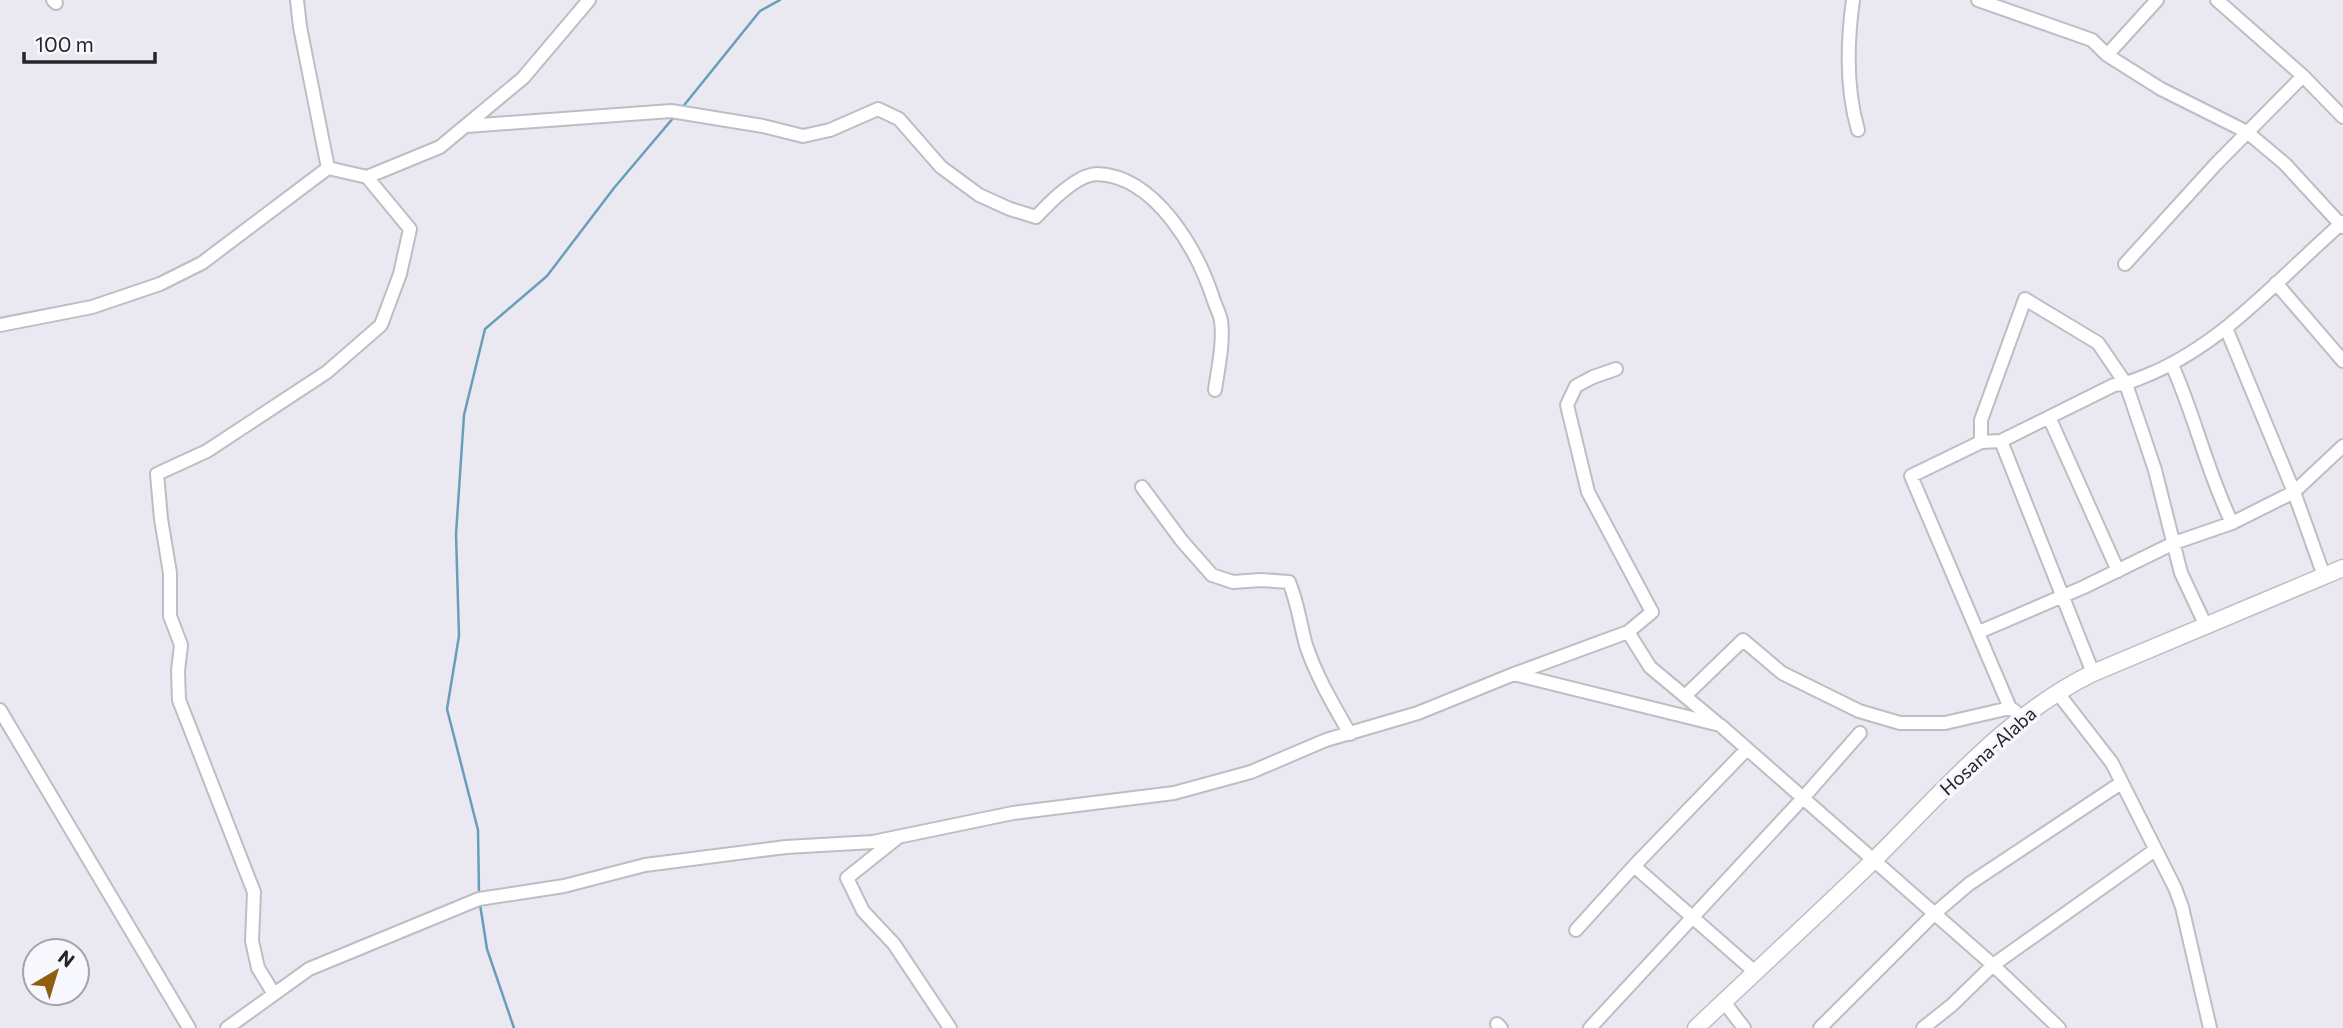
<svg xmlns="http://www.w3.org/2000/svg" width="2343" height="1028" font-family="Commissioner,sans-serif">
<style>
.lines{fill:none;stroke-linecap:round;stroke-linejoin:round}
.stream{stroke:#689eb9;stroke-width:2.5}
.minor-casing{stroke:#bebdc6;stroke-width:16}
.major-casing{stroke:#bebdc6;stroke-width:19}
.minor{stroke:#fff;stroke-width:12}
.major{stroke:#fff;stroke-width:16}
.labels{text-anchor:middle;stroke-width:7;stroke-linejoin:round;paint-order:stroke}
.street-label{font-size:19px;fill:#262629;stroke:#f7f7fe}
</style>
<rect width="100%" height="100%" fill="#eae9f2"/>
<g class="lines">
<path class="stream" d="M 681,109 L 760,11 L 780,0
M 479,893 L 478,830 L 447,709 L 459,636 L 456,534 L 464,415 L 485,329 L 547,276 L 614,188 L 674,117
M 480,904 L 487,949 L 514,1028"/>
<defs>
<path id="minor" d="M 53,0 L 56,3
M 297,0 L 300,27 L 328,168
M 1853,0 C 1847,43 1846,89 1858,130
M 1978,0 L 2092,40 L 2107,55 L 2161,89 L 2247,132 L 2285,164 L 2343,227
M 2217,0 L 2303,76 L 2343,117
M 2107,55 L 2157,0
M 467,126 L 671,111 L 763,126 L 803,136 L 830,130 L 878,109 L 899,119 L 941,167 L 979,195 L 1010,209 L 1036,217 C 1049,203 1077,174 1097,174 C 1156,176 1198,251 1214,301 C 1216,307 1220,314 1221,321 C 1224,343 1218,368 1215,390
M 2125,264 L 2216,164 L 2303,76
M 2276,283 L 2343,361
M 0,325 L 92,307 L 160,284 L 202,263 L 328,168 L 367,177 L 440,147 L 523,78 L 589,0
M 2226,328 L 2294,492 L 2324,576
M 2172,365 C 2195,416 2207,472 2232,523
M 2049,417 L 2118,571
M 2001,441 L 2093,673
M 1981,442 L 1981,420 L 2025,299 L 2098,343 L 2126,384 L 2155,470 L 2181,573 L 2206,626
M 1142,487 L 1182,541 L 1212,575 L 1233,582 L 1261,580 L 1289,582 C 1298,603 1300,624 1306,645 C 1316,676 1334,706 1350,734
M 1628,632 L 1650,667 L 1717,723
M 1979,632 L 2084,587 L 2174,543 L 2232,523 L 2294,492 L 2343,446
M 1514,674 L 1628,632 L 1652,612 L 1588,492 L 1567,405 L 1576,386 L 1593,377 L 1616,369
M 2057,692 L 2112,763 L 2175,888 L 2182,907 L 2210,1028
M 1685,696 L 1743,640 L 1782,673 L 1859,711 L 1900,723 L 1945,723 L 2010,708 L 2015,711
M 2010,708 L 1911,476 L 1981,442 L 2001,441 L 2114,385 C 2127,384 2138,379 2150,374 C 2226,342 2282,275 2343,222
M 0,710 L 189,1028
M 1747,749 L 1634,866 L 1755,972
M 897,838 L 847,878 L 863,911 L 894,944 L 950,1028
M 1576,930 L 1634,866
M 274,994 L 258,968 L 252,941 L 254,892 L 179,700 L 178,671 L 181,645 L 170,616 L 170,573 L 161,519 L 157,474 L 207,451 L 327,372 L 381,325 L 400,274 L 410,229 L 367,177
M 1724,1002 L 1744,1028
M 1497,1024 L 1501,1028
M 227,1028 L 309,969 L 479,899 L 564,886 L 645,865 L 786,847 L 873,842 L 1013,813 L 1174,793 L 1251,772 L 1326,740 L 1418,713 L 1514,674 L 1720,725 L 1993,965 L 2059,1028
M 1590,1028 L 1803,798 L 1860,733
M 1820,1028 L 1934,914 L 1969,884 L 2121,783
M 1923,1028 L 1952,1005 L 1993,965 L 2155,850"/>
<path id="major" d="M 1696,1028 C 1755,972 1816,916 1875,859 C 1942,793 2006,715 2093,673 L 2343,568"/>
</defs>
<use href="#minor" class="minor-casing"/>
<use href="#major" class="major-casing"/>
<use href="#minor" class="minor"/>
<use href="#major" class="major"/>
</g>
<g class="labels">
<g class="street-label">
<text transform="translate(1988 751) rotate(-42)" y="7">Hosana-Alaba</text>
</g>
</g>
<g transform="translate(56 972) rotate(38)"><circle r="33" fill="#f7f7fe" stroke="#a3a3a9" stroke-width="2"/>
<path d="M0-5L12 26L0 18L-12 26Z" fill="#915d10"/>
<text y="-10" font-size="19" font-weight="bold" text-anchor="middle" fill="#262629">N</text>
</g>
<path d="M24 52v10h131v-10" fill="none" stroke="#262629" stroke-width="3.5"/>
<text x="35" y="52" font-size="21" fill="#262629" stroke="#f7f7fe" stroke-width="5" paint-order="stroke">100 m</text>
</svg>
